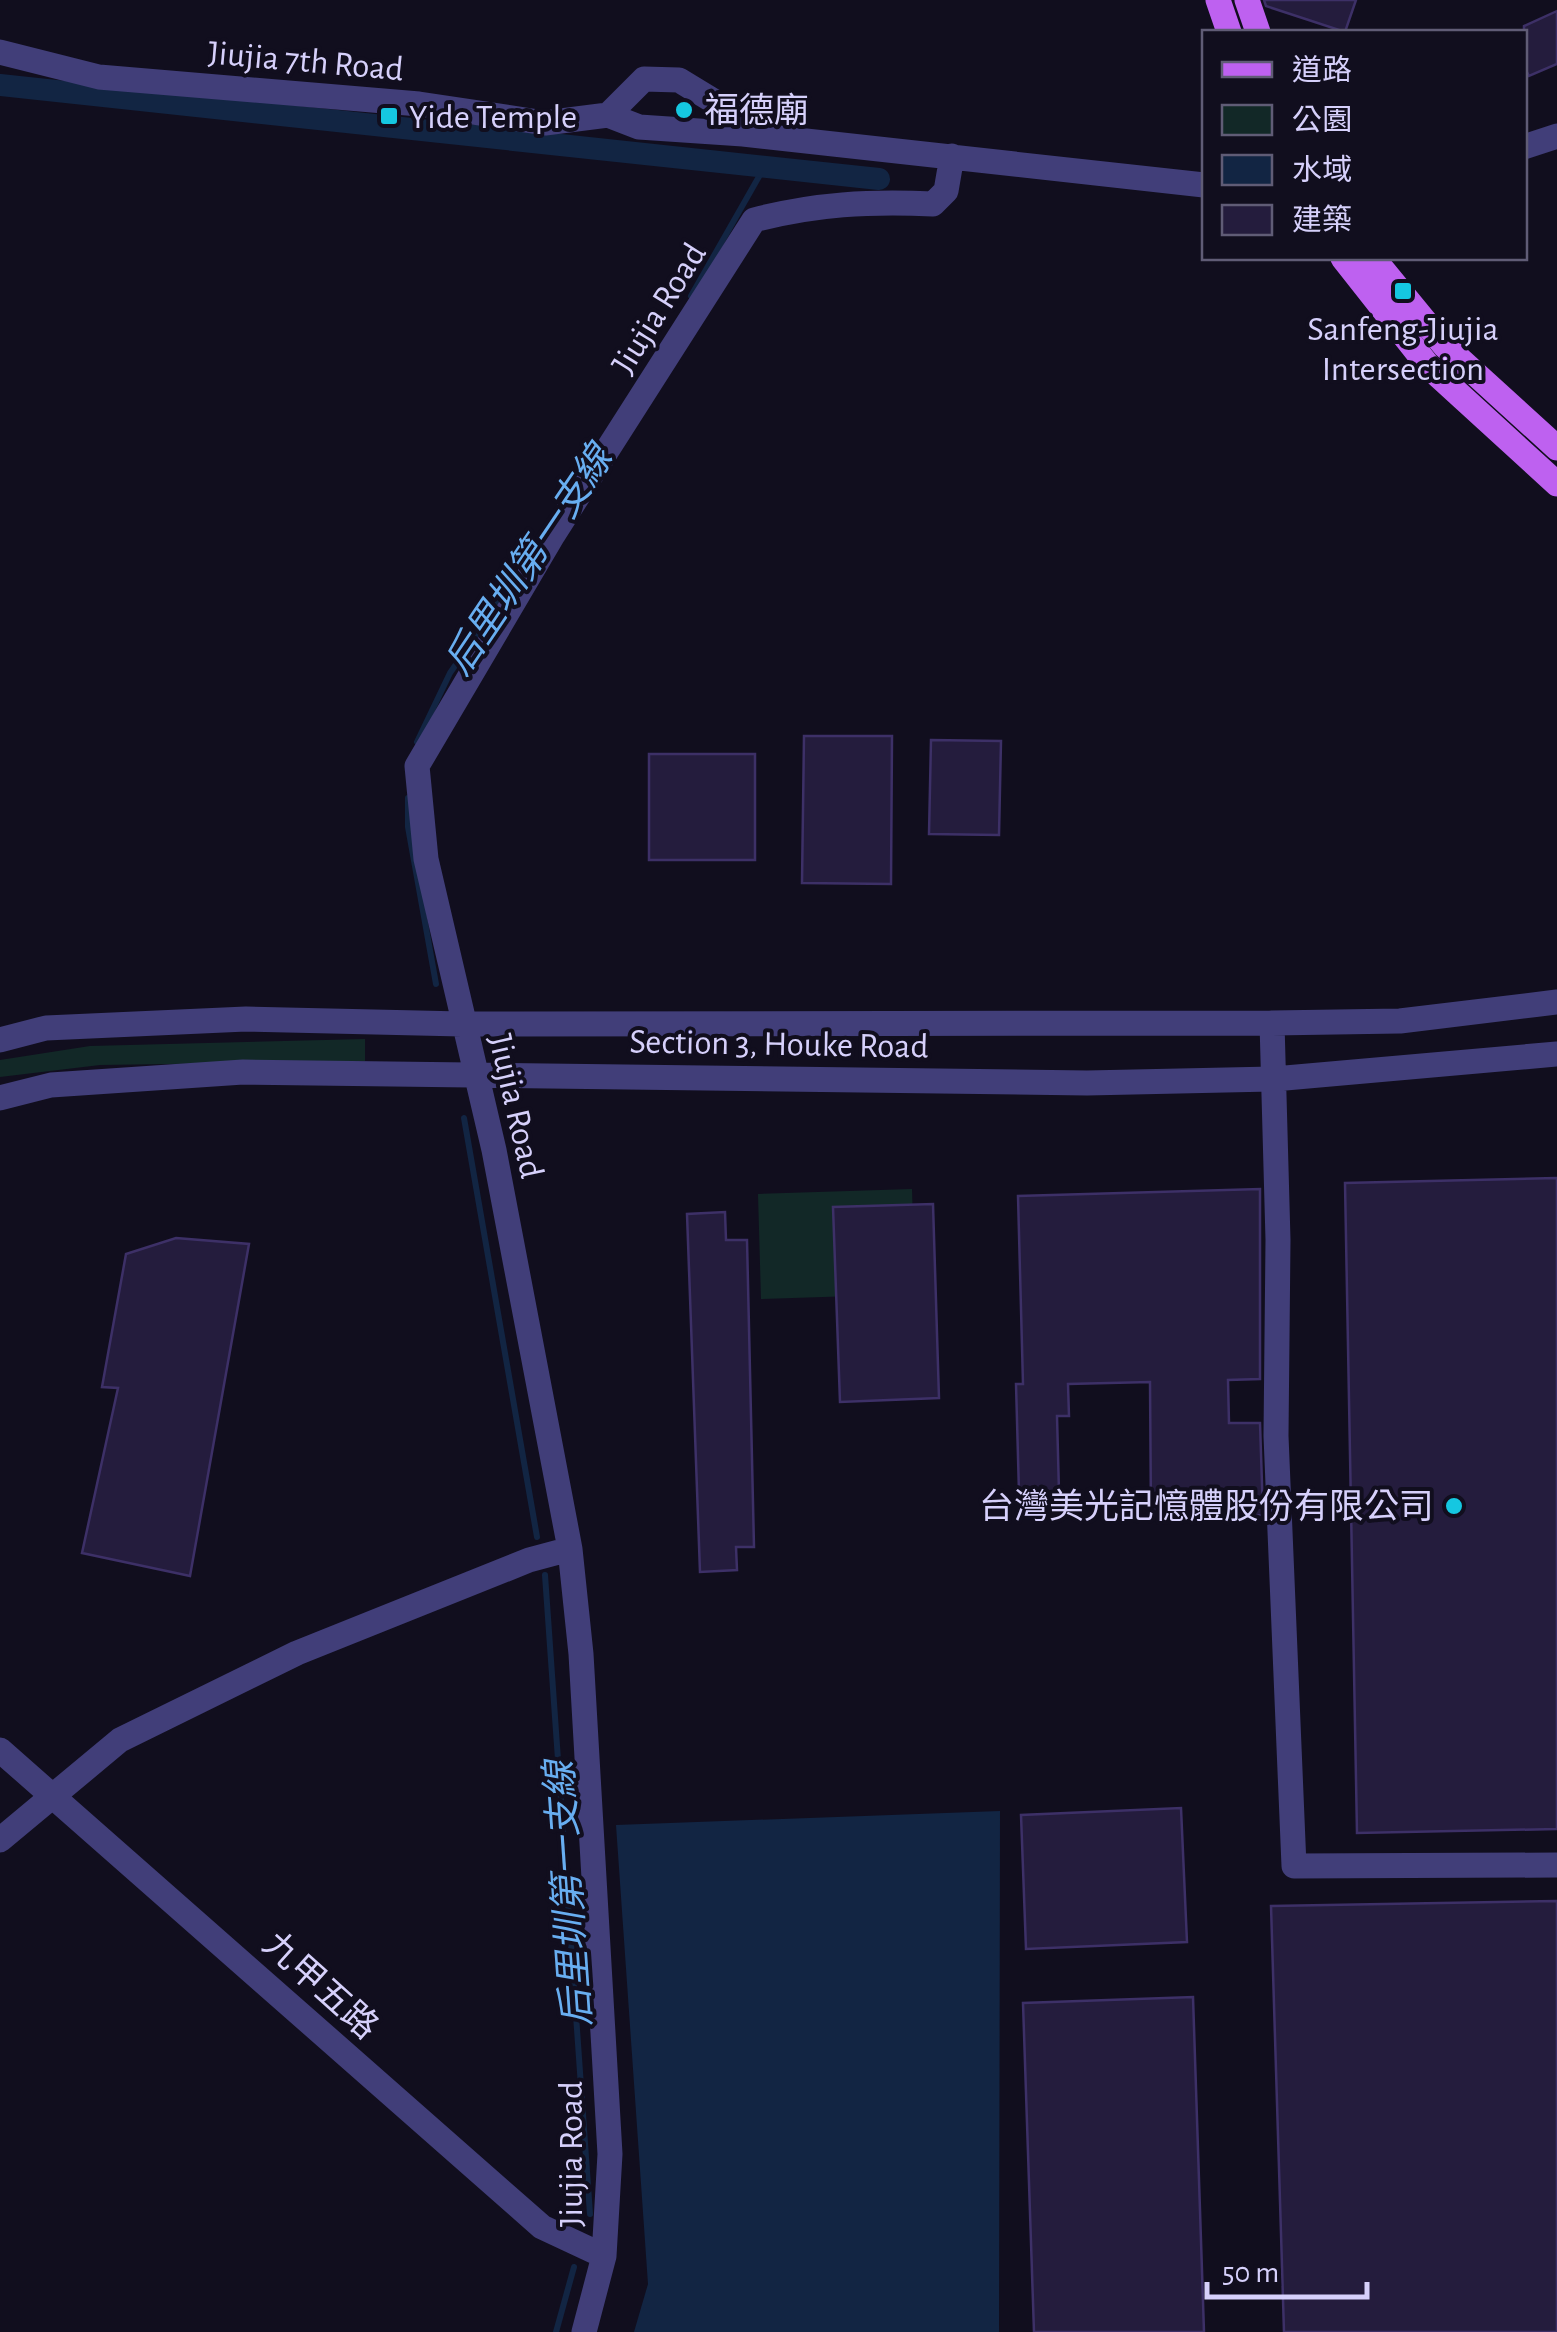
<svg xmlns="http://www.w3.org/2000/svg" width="1557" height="2332" font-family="'Alegreya Sans','Noto Sans TC',sans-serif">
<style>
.green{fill:#122827}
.water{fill:#122543}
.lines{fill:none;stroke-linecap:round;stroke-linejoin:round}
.stream{stroke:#122543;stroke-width:6}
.canal{stroke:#122543;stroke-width:22}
.building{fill:#241c3d;stroke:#3d3067;stroke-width:2.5}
.minor{stroke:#413e79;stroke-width:25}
.major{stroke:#be61f0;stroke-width:25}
.poi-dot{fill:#15c7e1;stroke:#110e1e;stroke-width:4}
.labels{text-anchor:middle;stroke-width:8;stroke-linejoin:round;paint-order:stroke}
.street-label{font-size:35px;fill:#d6d0fb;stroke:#110e1e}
.poi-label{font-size:35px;fill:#d6d0fb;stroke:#110e1e;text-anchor:start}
.water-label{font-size:38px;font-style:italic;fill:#68aef1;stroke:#110e1e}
</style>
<rect width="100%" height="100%" fill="#110e1e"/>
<path class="green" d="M 365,1039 L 365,1061 L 100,1065 L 0,1077 L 0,1060 L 90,1046 Z
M 912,1189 L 915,1294 L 761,1299 L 758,1194 Z"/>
<path class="water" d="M 1000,1811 L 999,2332 L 634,2332 L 648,2284 L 616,1825 Z"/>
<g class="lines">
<path class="stream" d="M 691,296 L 765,166
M 417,742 L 450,673 L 507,590
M 408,798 L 408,827 L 436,984
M 464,1118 L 537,1537
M 545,1575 L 590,2214
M 556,2332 L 574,2267"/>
<path class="canal" d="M 0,85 L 879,179"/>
</g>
<path class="building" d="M 1264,0 L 1356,0 L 1345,32 L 1266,6 Z
M 1557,11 L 1557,64 L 1529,76 L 1524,66 L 1524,26 Z
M 804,736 L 892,736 L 891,884 L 802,883 Z
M 931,740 L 1001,741 L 999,835 L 929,834 Z
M 649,754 L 755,754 L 755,860 L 649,860 Z
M 1557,1178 L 1557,1829 L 1357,1833 L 1345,1183 Z
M 1260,1189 L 1260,1379 L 1228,1380 L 1229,1423 L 1260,1423 L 1263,1515 L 1151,1516 L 1150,1382 L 1068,1384 L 1069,1416 L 1057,1416 L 1059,1492 L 1019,1493 L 1016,1384 L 1023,1384 L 1018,1196 Z
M 933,1204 L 939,1398 L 840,1402 L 833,1207 Z
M 725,1212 L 726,1240 L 747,1240 L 754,1547 L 736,1547 L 737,1570 L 700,1572 L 687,1214 Z
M 176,1238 L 249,1244 L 190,1576 L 82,1553 L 118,1388 L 102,1387 L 126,1254 Z
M 1181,1808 L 1187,1942 L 1026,1949 L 1021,1815 Z
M 1557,1901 L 1557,2332 L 1284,2332 L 1271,1906 Z
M 1193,1997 L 1204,2332 L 1034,2332 L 1023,2003 Z"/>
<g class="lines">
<path class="minor" d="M 0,52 L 99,77 L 419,104 L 545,123 L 608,115 L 639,127 L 743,134 L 1204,185
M 608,115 L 644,79 L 679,80 L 763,131
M 1524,147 L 1557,136
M 1272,1023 L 1278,1240 L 1276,1436 L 1294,1866 L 1557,1865
M 0,1040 L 46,1028 L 246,1019 L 462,1024 L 1272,1023 L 1400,1021 L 1557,1002
M 0,1098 L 51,1085 L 243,1072 L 1087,1083 L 1274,1079 L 1557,1054
M 0,1750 L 542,2227 L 604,2256
M 0,1840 L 120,1740 L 297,1653 L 529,1560 L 570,1549
M 584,2332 L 604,2256 L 610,2154 L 581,1654 L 570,1549 L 494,1150 L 426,859 L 417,766 L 553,535 L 754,220 C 815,204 870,201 933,204 L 946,191 L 952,156"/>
<path class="major" d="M 1218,0 L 1229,32
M 1247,0 L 1258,32
M 1343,258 L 1429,367 L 1557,484
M 1373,258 L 1445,346 L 1557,448"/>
</g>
<g class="poi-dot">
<circle cx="684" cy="110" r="10"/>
<rect x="379" y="106" width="20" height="20" rx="5"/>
<rect x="1393" y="281" width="20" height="20" rx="5"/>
<circle cx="1454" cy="1506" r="10"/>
</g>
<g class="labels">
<g class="street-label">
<text transform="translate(306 60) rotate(5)" y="12">Jiujia 7th Road</text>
<text transform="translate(658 308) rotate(-58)" y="12">Jiujia Road</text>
<text transform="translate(779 1043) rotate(1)" y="12">Section 3, Houke Road</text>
<text transform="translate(517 1106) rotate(77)" y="12">Jiujia Road</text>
<text transform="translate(321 1985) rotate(42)" y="12">九甲五路</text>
<text transform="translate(570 2154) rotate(-90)" y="12">Jiujia Road</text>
</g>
<g class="poi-label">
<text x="704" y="122">福德廟</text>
<text x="409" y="128">Yide Temple</text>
<text x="1403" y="340" text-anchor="middle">Sanfeng-Jiujia<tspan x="1403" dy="40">Intersection</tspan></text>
<text x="1434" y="1518" text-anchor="end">台灣美光記憶體股份有限公司</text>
</g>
<g class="water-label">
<text transform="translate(528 560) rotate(-56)" y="13">后里圳第一支線</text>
<text transform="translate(568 1894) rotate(-94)" y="13">后里圳第一支線</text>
</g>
</g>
<rect x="1202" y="30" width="325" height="230" fill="#110e1e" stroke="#605c76" stroke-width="2.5"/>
<rect x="1222" y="62" width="50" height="15" fill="#be61f0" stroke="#605c76" stroke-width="2.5"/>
<text x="1292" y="80" font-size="30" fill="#d6d0fb">道路</text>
<rect x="1222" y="105" width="50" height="30" fill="#122827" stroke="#605c76" stroke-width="2.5"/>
<text x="1292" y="130" font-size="30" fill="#d6d0fb">公園</text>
<rect x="1222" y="155" width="50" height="30" fill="#122543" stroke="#605c76" stroke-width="2.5"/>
<text x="1292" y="180" font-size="30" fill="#d6d0fb">水域</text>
<rect x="1222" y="205" width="50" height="30" fill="#241c3d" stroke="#605c76" stroke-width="2.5"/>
<text x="1292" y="230" font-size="30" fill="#d6d0fb">建築</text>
<path d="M1207 2282v15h160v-15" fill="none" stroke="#d6d0fb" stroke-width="5"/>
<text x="1222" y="2282" font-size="30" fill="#d6d0fb" stroke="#110e1e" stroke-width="8" paint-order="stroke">50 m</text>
</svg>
